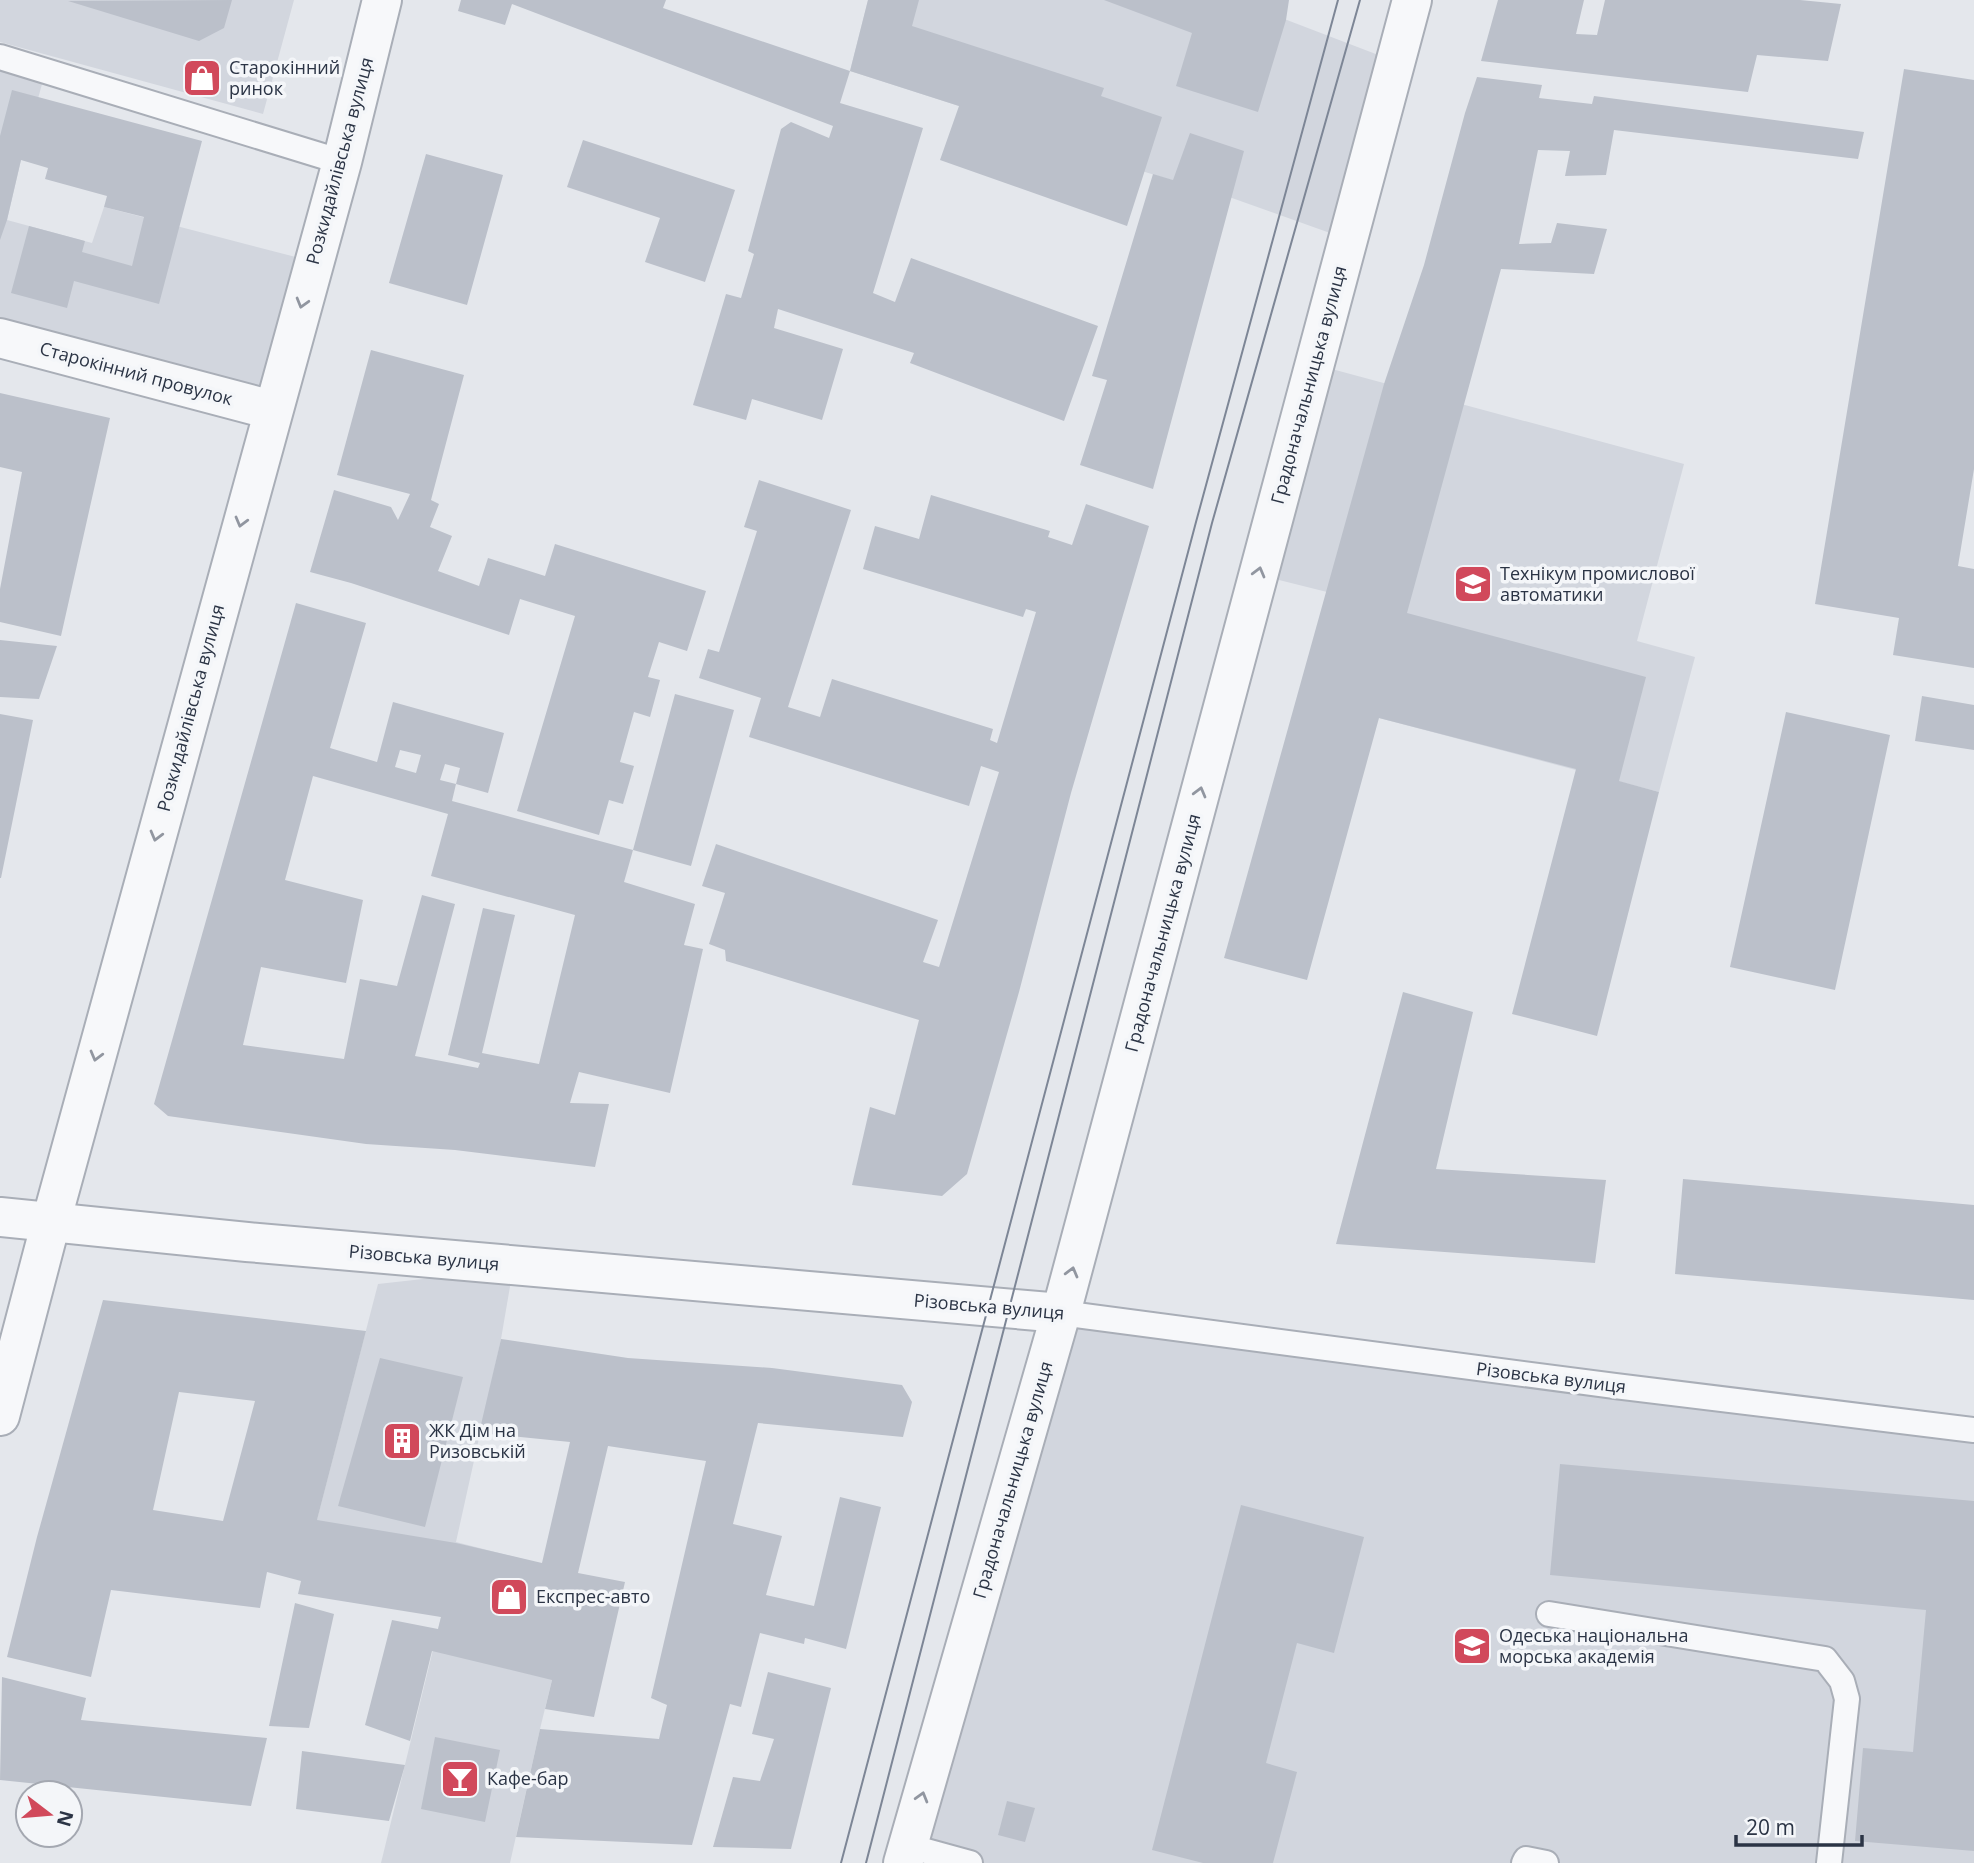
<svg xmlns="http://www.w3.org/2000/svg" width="1974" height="1863" font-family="'Open Sans',sans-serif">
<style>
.built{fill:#d2d6de}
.building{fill:#bbc0ca;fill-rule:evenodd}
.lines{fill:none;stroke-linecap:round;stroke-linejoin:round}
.service-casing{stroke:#a9aeb7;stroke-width:28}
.minor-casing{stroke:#a9aeb7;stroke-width:42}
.tertiary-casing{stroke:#a9aeb7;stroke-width:42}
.service{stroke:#f7f8fa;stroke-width:24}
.minor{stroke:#f7f8fa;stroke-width:38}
.tertiary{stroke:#f7f8fa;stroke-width:38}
.tram{stroke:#7d8696;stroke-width:2}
.oneway{stroke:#9196a0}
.labels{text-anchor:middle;stroke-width:7;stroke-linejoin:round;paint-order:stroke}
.poi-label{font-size:18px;fill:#2b3445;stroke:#f4f6f9;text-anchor:start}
.street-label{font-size:18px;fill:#2b3445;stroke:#f4f6f9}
</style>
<rect width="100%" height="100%" fill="#e4e7ec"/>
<path class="built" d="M 0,0 L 294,0 L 263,114 L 0,42 Z
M 868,0 L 1235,0 L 1394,61 L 1344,238 L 1232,198 L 1145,172 L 959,106 L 850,71 Z
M 0,53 L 47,66 L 21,160 L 7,220 L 92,243 L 104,207 L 311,261 L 270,407 L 0,344 Z
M 1317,365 L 1684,464 L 1637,641 L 1695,657 L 1659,792 L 1379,718 L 1327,592 L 1263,576 Z
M 513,1269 L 501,1339 L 456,1542 L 578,1573 L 540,1729 L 510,1863 L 381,1863 L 441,1617 L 307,1558 L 378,1284 Z
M 1061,1315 L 1974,1428 L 1974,1863 L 909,1863 Z"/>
<path class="building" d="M 232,0 L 224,28 L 199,41 L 68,1 Z
M 461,0 L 666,0 L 663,8 L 850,71 L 840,103 L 923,128 L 873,293 L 895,302 L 911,258 L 1098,326 L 1064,421 L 910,363 L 914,353 L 778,309 L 774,328 L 843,349 L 822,420 L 752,399 L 746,420 L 693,405 L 726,294 L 741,298 L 754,254 L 748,251 L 781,129 L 791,122 L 829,138 L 833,126 L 512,4 L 505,25 L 458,11 Z
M 868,0 L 919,0 L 912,26 L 1104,88 L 1101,96 L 1162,117 L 1127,226 L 940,160 L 959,106 L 850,71 Z
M 1104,0 L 1289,0 L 1286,20 L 1258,112 L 1176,86 L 1192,33 Z
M 1498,0 L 1584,0 L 1576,34 L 1597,35 L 1605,0 L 1800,0 L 1841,4 L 1828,61 L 1757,55 L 1748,92 L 1481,61 Z
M 1904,69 L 1974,80 L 1974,469 L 1958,566 L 1974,569 L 1974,668 L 1893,655 L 1899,618 L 1815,604 Z
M 1477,77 L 1542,85 L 1539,98 L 1592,104 L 1594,96 L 1864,132 L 1858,159 L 1614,130 L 1606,175 L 1565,176 L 1570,151 L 1538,150 L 1519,244 L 1551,243 L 1557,223 L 1607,229 L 1594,274 L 1501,269 L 1407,613 L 1646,677 L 1619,781 L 1659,792 L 1597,1036 L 1512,1014 L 1576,769 L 1379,718 L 1307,980 L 1224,958 L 1384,384 L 1424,265 L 1465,113 Z
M 12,90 L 202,141 L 159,304 L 74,281 L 67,308 L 11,293 L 29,226 L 85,241 L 82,252 L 132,266 L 144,217 L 104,207 L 107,196 L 45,179 L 48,168 L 21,160 L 7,220 L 0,240 L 0,136 Z
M 1190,133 L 1244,151 L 1153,489 L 1080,465 L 1107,380 L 1092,376 L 1153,174 L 1173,180 Z
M 583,140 L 735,190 L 705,282 L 645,262 L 660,218 L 567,187 Z
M 426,154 L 503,175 L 467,305 L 389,283 Z
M 371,350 L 464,375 L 431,500 L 439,504 L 430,527 L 452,536 L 438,571 L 479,586 L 488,558 L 545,576 L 555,544 L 706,591 L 687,651 L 659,642 L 648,677 L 660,680 L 650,717 L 634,712 L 620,762 L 634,766 L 623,804 L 609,800 L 599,835 L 517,811 L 575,616 L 520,599 L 509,635 L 351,583 L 310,572 L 334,490 L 391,507 L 398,520 L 410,494 L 337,475 Z
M 0,393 L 110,418 L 61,636 L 0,622 L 0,589 L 22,472 L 0,467 Z
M 759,480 L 851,510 L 788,707 L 820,717 L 832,679 L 993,729 L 990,740 L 997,743 L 1036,612 L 1026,609 L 1023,617 L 863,569 L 875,526 L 919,539 L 931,495 L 1050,531 L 1048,537 L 1072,545 L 1086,504 L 1149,526 L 1071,793 L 1019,992 L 967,1174 L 942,1196 L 852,1185 L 870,1107 L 895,1115 L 919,1020 L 726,961 L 725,950 L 709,944 L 725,893 L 702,886 L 716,844 L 938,920 L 923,962 L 939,967 L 999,772 L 981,766 L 969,806 L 749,737 L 761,698 L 699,678 L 708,649 L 719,652 L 757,531 L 744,527 Z
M 296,603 L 366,623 L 330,748 L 377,762 L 393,702 L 504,733 L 488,793 L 456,784 L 452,801 L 633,850 L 624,882 L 695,904 L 684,945 L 703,949 L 670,1093 L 579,1072 L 570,1103 L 609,1104 L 595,1167 L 455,1150 L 366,1144 L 168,1116 L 154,1104 ZM 400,750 L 421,755 L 416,773 L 395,767 ZM 445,764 L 460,768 L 456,784 L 440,780 ZM 313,776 L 448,814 L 431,876 L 575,915 L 539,1064 L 482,1053 L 515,915 L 483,908 L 448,1055 L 480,1063 L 478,1068 L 415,1056 L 455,904 L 422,895 L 397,986 L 360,979 L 344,1059 L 243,1045 L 261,967 L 346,983 L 363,900 L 285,880 Z
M 0,640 L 57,646 L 39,699 L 0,697 Z
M 675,694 L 734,710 L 691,866 L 633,850 Z
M 1922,696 L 1974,705 L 1974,750 L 1915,741 Z
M 1786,712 L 1890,735 L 1835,990 L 1730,967 Z
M 0,714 L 33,720 L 1,878 L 0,878 Z
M 1403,992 L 1473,1012 L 1436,1169 L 1606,1180 L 1595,1263 L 1336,1244 Z
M 1683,1179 L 1974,1205 L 1974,1300 L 1675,1274 Z
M 103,1300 L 366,1331 L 317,1520 L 456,1543 L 542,1563 L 570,1442 L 479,1433 L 501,1339 L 628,1358 L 772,1368 L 902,1385 L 912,1402 L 903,1437 L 758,1423 L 733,1524 L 782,1536 L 766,1595 L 814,1606 L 840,1497 L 881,1507 L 846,1649 L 805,1638 L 804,1644 L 760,1633 L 741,1707 L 730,1704 L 692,1845 L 516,1837 L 540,1729 L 659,1739 L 667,1705 L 651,1698 L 706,1461 L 608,1446 L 578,1573 L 625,1582 L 594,1717 L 545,1709 L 552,1680 L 432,1651 L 410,1741 L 365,1725 L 392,1620 L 438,1629 L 441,1617 L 298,1594 L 301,1581 L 267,1572 L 260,1608 L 111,1590 L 91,1677 L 7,1657 L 37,1537 ZM 179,1392 L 255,1401 L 223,1521 L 153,1510 Z
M 380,1358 L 463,1377 L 425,1527 L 338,1506 Z
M 1560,1464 L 1974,1501 L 1974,1851 L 1855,1841 L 1863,1748 L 1913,1752 L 1926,1610 L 1550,1575 Z
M 1241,1505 L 1364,1537 L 1334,1653 L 1297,1643 L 1266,1763 L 1297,1772 L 1273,1863 L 1203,1863 L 1152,1850 Z
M 295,1603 L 334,1614 L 309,1728 L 269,1726 Z
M 768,1672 L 831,1688 L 791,1849 L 713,1847 L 733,1777 L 760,1781 L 774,1739 L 752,1734 Z
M 2,1677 L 86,1698 L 81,1720 L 267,1738 L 251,1806 L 0,1780 Z
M 435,1737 L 500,1750 L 485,1822 L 421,1809 Z
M 302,1751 L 405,1765 L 389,1821 L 296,1809 Z
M 1007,1801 L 1035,1808 L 1025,1842 L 998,1835 Z"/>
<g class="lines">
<defs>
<path id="service" d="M 0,57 L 342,162
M 1061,1313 L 1615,1386 L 1974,1430
M 1549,1614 L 1825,1659 L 1842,1681 L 1847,1699 L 1829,1863
M 908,1846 L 970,1863
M 1524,1863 L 1526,1859 L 1546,1863"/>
<path id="minor" d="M 0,338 L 272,410
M 0,1217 L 247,1242 L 1061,1313"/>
<path id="tertiary" d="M 0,1416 L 51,1222 L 342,162 L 382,0
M 903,1863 L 1061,1313 L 1412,0"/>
</defs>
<use href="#service" class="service-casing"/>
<use href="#minor" class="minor-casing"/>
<use href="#tertiary" class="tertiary-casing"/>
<use href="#service" class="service"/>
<use href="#minor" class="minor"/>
<use href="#tertiary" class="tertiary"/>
<path class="tram" d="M 841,1863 L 1196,522 L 1338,0
M 866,1863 L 1212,523 L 1360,0"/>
</g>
<defs><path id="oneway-chevron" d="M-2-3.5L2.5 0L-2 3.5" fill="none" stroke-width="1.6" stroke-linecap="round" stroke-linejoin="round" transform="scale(1.75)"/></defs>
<g class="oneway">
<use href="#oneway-chevron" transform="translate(302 303) rotate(106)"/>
<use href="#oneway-chevron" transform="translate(241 522) rotate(105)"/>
<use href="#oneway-chevron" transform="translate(1259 572) rotate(-75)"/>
<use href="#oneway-chevron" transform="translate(1200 792) rotate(-75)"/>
<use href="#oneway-chevron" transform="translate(156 836) rotate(105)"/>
<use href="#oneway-chevron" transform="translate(96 1056) rotate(105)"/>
<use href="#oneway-chevron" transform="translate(1072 1272) rotate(-75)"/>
<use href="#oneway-chevron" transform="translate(922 1797) rotate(-74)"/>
</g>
<defs>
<symbol id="shop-square" viewBox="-11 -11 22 22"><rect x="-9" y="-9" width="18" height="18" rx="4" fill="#d1495b" stroke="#f4f6f9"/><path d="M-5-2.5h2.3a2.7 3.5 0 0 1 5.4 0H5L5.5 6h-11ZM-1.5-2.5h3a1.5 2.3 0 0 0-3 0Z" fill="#fff"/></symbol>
<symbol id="university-square" viewBox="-11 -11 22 22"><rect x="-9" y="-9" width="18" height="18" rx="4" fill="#d1495b" stroke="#f4f6f9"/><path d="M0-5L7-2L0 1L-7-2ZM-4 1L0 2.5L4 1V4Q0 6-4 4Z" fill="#fff"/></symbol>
<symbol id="building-square" viewBox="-11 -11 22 22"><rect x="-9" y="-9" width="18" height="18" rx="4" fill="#d1495b" stroke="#f4f6f9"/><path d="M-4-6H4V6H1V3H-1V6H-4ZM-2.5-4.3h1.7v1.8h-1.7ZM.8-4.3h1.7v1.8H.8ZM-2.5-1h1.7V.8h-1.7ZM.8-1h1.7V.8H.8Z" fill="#fff"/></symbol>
<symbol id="bar-square" viewBox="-11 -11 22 22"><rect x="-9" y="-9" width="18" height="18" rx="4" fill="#d1495b" stroke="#f4f6f9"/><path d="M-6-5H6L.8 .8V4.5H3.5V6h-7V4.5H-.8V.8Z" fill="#fff"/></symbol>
</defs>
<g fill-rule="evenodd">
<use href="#shop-square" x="180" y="56" width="44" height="44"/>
<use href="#university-square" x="1451" y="562" width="44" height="44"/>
<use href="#building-square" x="380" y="1419" width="44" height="44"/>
<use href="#shop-square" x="487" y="1575" width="44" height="44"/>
<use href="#university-square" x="1450" y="1624" width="44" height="44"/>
<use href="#bar-square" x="438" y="1757" width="44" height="44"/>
</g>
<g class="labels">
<g class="poi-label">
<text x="229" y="74">Старокінний<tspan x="229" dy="21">ринок</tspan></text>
<text x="1500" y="580">Технікум промислової<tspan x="1500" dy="21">автоматики</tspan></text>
<text x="429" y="1437">ЖК Дім на<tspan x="429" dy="21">Ризовській</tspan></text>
<text x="536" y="1603">Експрес-авто</text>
<text x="1499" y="1642">Одеська національна<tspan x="1499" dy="21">морська академія</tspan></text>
<text x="487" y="1785">Кафе-бар</text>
</g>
<g class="street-label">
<text transform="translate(340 161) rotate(-75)" y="6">Розкидайлівська вулиця</text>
<text transform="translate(136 374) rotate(15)" y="6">Старокінний провулок</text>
<text transform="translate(1309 385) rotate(-75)" y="6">Градоначальницька вулиця</text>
<text transform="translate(191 708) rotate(-75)" y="6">Розкидайлівська вулиця</text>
<text transform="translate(1163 933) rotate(-75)" y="6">Градоначальницька вулиця</text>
<text transform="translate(424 1258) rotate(5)" y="6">Різовська вулиця</text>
<text transform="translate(989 1307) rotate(5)" y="6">Різовська вулиця</text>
<text transform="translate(1551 1378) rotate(7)" y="6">Різовська вулиця</text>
<text transform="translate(1013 1480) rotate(-74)" y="6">Градоначальницька вулиця</text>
</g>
</g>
<g transform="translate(49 1814) rotate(106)"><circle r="33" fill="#f4f6f9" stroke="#a4a8b1" stroke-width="2"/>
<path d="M0-5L12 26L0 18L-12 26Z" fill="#d1495b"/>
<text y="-10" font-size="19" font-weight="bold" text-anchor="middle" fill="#2b3445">N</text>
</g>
<path d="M1736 1835v10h126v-10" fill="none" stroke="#2b3445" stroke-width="3.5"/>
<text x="1746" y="1835" font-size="21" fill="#2b3445" stroke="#f4f6f9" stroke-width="5" paint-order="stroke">20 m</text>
</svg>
